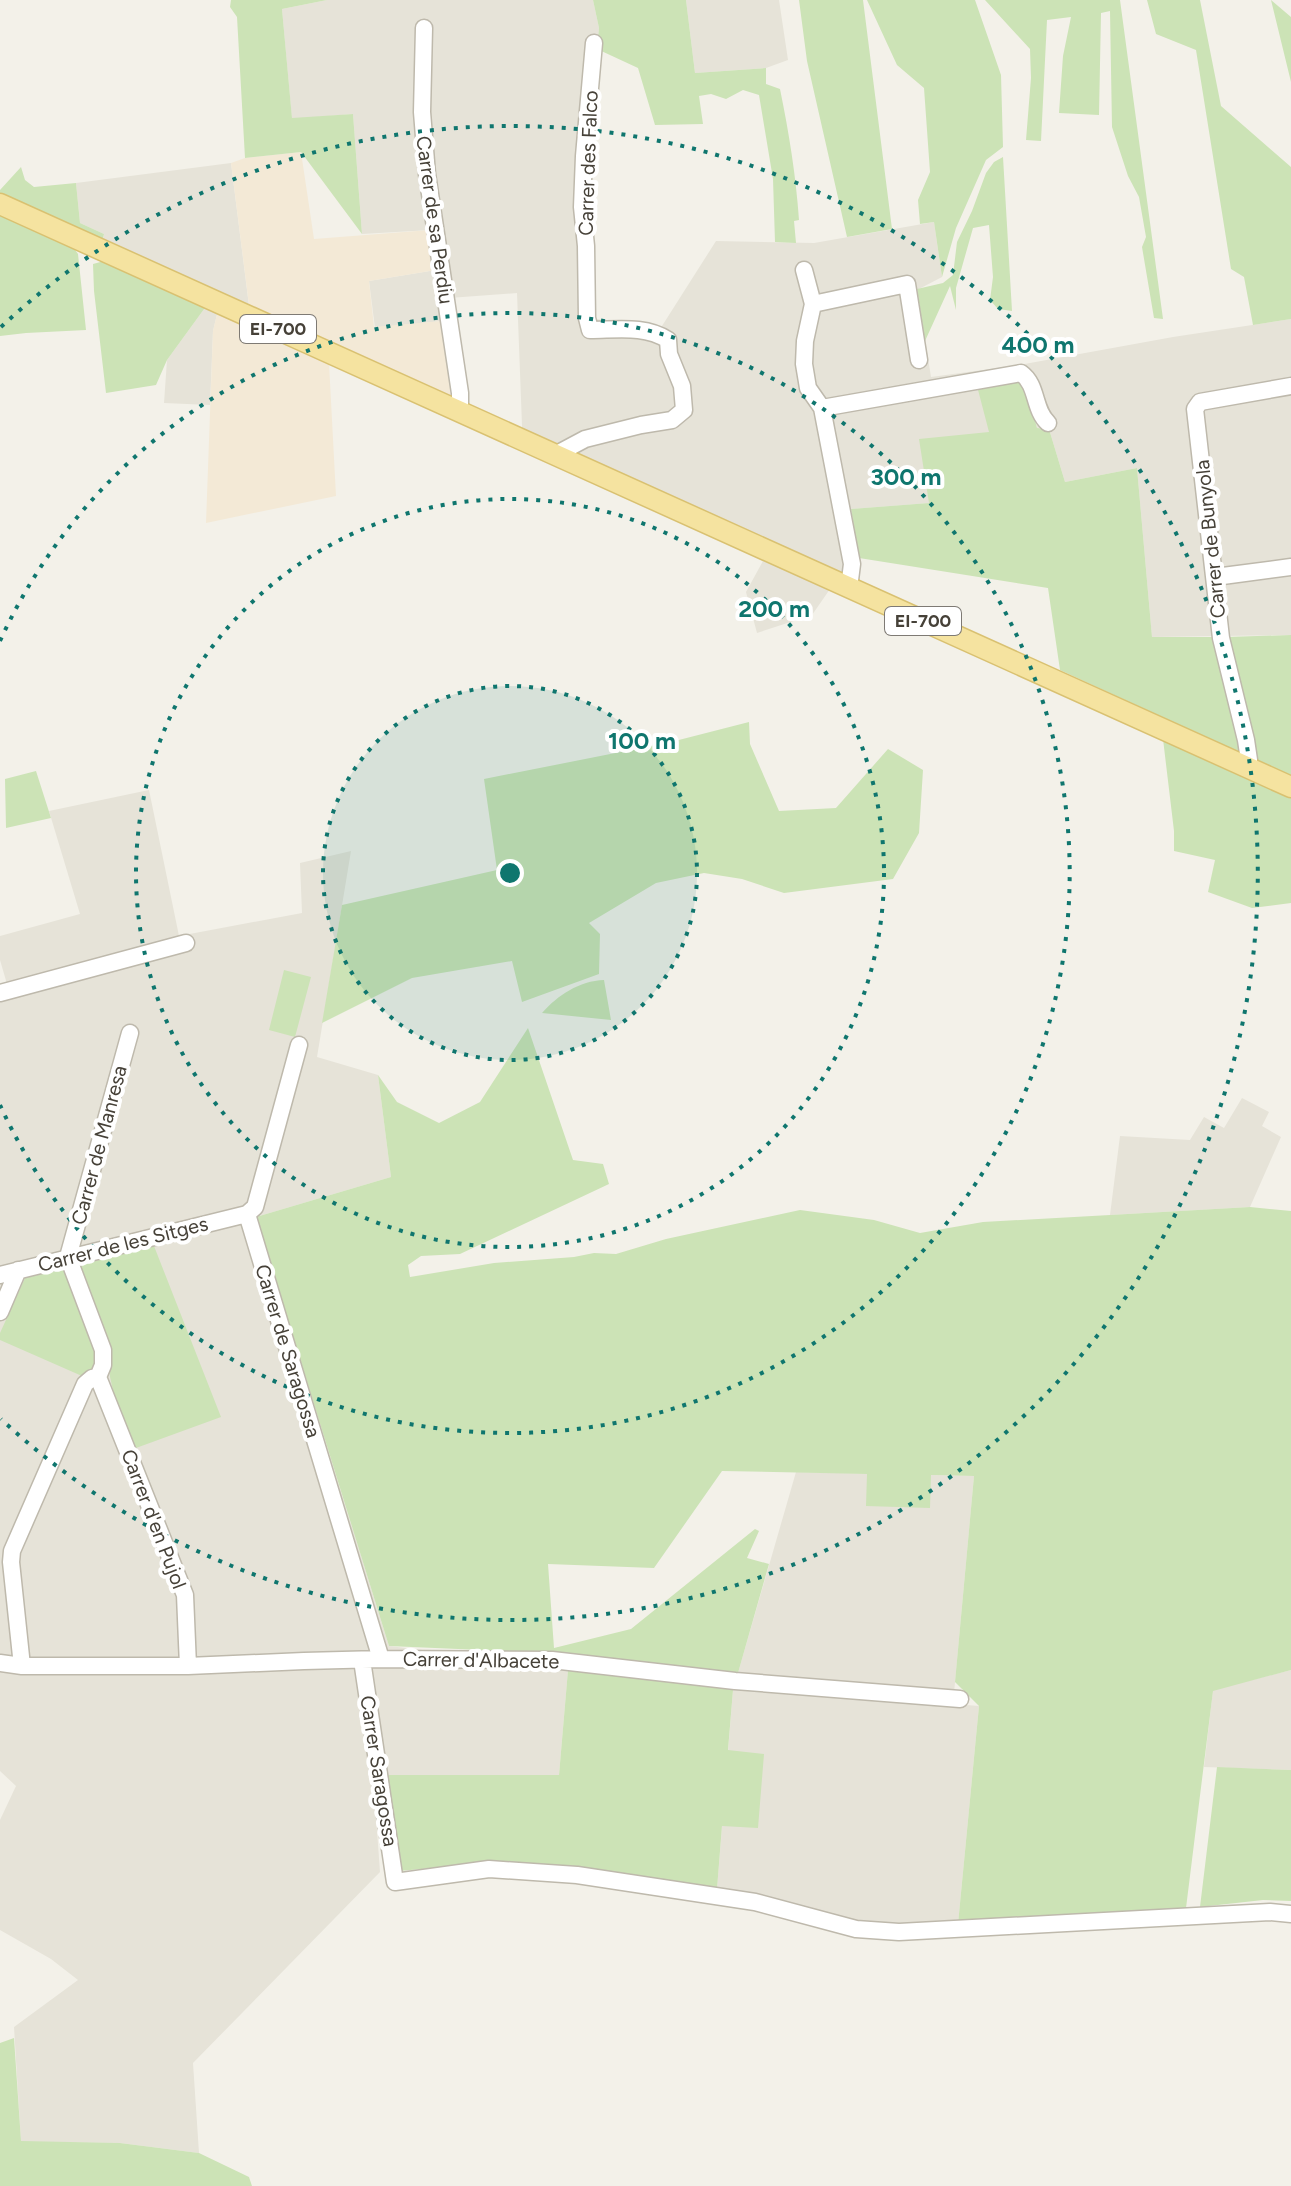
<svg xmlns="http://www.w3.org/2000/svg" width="1291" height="2186" font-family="Figtree,sans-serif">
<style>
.residential{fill:#e6e3d8}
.commercial{fill:#f3e9d6}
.green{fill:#cce3b6}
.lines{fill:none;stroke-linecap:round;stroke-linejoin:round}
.minor-casing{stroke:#beb9ac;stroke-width:19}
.major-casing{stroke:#d9c171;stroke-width:23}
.minor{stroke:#fff;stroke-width:16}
.major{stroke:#f5e3a0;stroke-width:20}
.ring{fill:none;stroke:#0f766e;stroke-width:4;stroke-dasharray:4 8}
.labels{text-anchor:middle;stroke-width:8;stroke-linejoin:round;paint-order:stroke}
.shield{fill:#fff;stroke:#7e7a74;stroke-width:2}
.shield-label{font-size:18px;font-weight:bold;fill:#464138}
.street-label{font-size:20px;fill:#464138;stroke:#fff}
.centre{fill:#0f766e;stroke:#fff;stroke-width:4}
.ring-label{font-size:24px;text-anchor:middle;font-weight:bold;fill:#0f766e;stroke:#fff;stroke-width:8;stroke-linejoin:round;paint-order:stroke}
</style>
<rect width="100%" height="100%" fill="#f3f1e9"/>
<path class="residential" d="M 327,0 L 593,0 L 599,28 L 590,136 L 587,203 L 595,319 L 662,326 L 716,241 L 814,243 L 934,222 L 942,277 L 917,290 L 931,377 L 1019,365 L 1173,337 L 1291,319 L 1291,635 L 1152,637 L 1137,468 L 1065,482 L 1049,429 L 1037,428 L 1024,380 L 989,432 L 929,503 L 851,509 L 859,558 L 830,589 L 812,615 L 757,633 L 746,592 L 763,561 L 712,535 L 523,452 L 517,293 L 449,298 L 442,321 L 375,328 L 369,281 L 436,270 L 430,230 L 362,234 L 353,114 L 292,119 L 282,9 Z
M 686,0 L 779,0 L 788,60 L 766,68 L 695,73 Z
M 231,163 L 249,306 L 102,242 L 104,234 L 80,223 L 76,183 Z
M 207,305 L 218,310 L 213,331 L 210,405 L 164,403 L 167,360 Z
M 149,790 L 179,936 L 302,913 L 300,863 L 351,851 L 317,1057 L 378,1075 L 391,1177 L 256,1217 L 389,1646 L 499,1659 L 568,1670 L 559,1775 L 373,1775 L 380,1872 L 193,2063 L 199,2153 L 120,2143 L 21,2142 L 14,2027 L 78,1980 L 51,1959 L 0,1930 L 0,1820 L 16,1786 L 0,1771 L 0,986 L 7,984 L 0,960 L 0,936 L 80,914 L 49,811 Z
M 1242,1098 L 1269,1112 L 1262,1126 L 1281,1137 L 1250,1207 L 1110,1215 L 1120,1136 L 1190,1140 L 1204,1117 L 1224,1128 Z
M 796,1472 L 974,1476 L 953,1704 L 979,1706 L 958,1924 L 854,1922 L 717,1889 L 733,1690 Z
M 1291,1670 L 1291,1770 L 1204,1767 L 1213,1690 Z"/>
<path class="commercial" d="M 301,152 L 314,239 L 430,230 L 436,270 L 369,281 L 374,327 L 442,321 L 454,403 L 329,363 L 336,496 L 206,523 L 213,331 L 218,310 L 249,305 L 231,163 L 245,158 Z"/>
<path class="green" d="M 231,0 L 327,0 L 282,9 L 292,118 L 353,114 L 362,234 L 301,152 L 245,158 L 237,17 L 230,7 Z
M 593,0 L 686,0 L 695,73 L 766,68 L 766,84 L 780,89 C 789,133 796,176 799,220 L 794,221 L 796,243 L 775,242 L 773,179 L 759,95 L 743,90 L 726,99 L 711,94 L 699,96 L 703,124 L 655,125 L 638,68 L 597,49 L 599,28 Z
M 799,0 L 863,0 L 892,229 L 847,237 L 807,61 Z
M 867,0 L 975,0 L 1001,75 L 1003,147 L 986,160 L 956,228 L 942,277 L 934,222 L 920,224 L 918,200 L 930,172 L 924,88 L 897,65 Z
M 985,0 L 1120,0 L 1163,319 L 1154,318 L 1142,247 L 1146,237 L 1139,197 L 1128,176 L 1112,127 L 1110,11 L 1101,13 L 1099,115 L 1059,113 L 1063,56 L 1071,17 L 1047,20 L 1041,141 L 1026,140 L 1031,78 L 1030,49 Z
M 1147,0 L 1200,0 L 1221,106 L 1291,167 L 1291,319 L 1253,325 L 1244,277 L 1231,269 L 1196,50 L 1156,34 Z
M 1271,0 L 1291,17 L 1291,82 Z
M 1003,157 L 1012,311 L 998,309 L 990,300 L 993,277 L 989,225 L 973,228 L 956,288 L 956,310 L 950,286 L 925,341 L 917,289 L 943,283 L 953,275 L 957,242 L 972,211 L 986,173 L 994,162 Z
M 21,167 L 25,180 L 34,187 L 76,183 L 80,223 L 104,234 L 102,242 L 0,197 L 0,190 Z
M 0,212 L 70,243 L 78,254 L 86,330 L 26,333 L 0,336 Z
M 104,261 L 207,305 L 167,360 L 156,385 L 106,393 L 94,291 L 93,264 Z
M 1024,379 L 1037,428 L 1049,429 L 1065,482 L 1137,468 L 1152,637 L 1216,637 L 1240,753 L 1060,670 L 1048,588 L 859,558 L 851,509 L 929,503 L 919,439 L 989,432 L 977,386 Z
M 1291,635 L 1291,780 L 1257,764 L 1227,637 Z
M 749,722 L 750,744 L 779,811 L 836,808 L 888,749 L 923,770 L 919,833 L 893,879 L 784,893 L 742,879 L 704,873 L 656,883 L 589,923 L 600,934 L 599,974 L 522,1002 L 512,961 L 412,978 L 322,1023 L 342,905 L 497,870 L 484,779 L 671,742 Z
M 1163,739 L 1291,795 L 1291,903 L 1252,908 L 1208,892 L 1215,860 L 1174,851 L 1174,831 Z
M 36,771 L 51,818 L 6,828 L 5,779 Z
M 284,970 L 311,977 L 295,1037 L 269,1030 Z
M 604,980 L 611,1020 L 542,1013 C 558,995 579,981 604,980 Z
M 528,1028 L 573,1160 L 603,1164 L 609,1184 L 460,1254 L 421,1256 L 408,1265 L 410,1277 L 494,1263 L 574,1257 L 594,1253 L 616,1254 L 666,1239 L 800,1210 L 874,1220 L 920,1233 L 983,1222 L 1110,1215 L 1250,1207 L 1291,1211 L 1291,1670 L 1213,1691 L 1186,1908 L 958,1924 L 979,1706 L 955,1682 L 974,1476 L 931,1475 L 930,1508 L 866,1506 L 867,1474 L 722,1471 L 654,1568 L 548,1564 L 554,1648 L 631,1629 L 755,1529 L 759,1531 L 747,1558 L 769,1564 L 738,1673 L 553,1653 L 389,1646 L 256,1217 L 391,1177 L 378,1075 L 397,1102 L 439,1123 L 480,1102 Z
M 154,1246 L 221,1417 L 136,1448 L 114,1395 L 110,1377 L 107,1339 L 80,1265 Z
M 66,1268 L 97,1351 L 98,1365 L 82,1376 L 0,1340 L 0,1333 L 25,1278 Z
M 588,1666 L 729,1685 L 733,1690 L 728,1750 L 764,1754 L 758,1828 L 722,1826 L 717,1889 L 478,1864 L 399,1871 L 385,1775 L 559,1775 L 568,1670 Z
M 1217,1767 L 1291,1770 L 1291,1901 L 1263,1900 L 1200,1907 Z
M 14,2038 L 21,2141 L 120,2143 L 199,2153 L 249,2177 L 252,2186 L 0,2186 L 0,2043 Z"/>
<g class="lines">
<defs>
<path id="minor" d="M 424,28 L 422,112 L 427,174 L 460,393 L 460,412
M 804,270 L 813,304 L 805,341 L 804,364 L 808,388 L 822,408 L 1021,373 C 1038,385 1033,409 1048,423
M 813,304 L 907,284 L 919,360
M 822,408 L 852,564 L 850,580 L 847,586
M 555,455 L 585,439 L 641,425 L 672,420 L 684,410 L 682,386 L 669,354 L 668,340 C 645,325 617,330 590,330 L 587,318 L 586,246 L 582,207 L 584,156 L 594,43
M 1215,577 L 1291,567
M 1247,767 L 1249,760 L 1246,740 L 1221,638 L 1195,409 L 1200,402 L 1291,386
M 0,993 L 186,943
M 299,1045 L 255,1207 L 247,1214 L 381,1659
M 0,1275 L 247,1214
M 0,1312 L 18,1270
M 98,1377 L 103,1365 L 103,1350 L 68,1257 L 130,1033
M 362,1660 L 395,1882 L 489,1869 L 577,1875 L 755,1902 L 856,1929 L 899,1932 L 1270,1912 L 1291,1914
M 0,1663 L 22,1666 L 188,1666 L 304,1661 L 381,1659 L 552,1660 L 735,1681 L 960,1699
M 22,1666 L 11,1562 L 12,1551 L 85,1384 L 92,1378 L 98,1377 L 185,1595 L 188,1666"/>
<path id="major" d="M 0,204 L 1291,787"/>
</defs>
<use href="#minor" class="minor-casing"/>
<use href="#major" class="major-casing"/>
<use href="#minor" class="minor"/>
<use href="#major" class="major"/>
</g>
<circle cx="510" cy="873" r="187" fill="#0f766e" fill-opacity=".12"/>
<g class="ring">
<circle cx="510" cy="873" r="187"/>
<circle cx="510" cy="873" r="374"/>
<path d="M0 641A560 560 0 1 1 0 1105"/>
<path d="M1 327A747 747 0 1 1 1 1419"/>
</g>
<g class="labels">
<g class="shield">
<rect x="240" y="315" width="76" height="28" rx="6"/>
<rect x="885" y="607" width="76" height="28" rx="6"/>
</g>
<g class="shield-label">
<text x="278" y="335">EI-700</text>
<text x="923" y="627">EI-700</text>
</g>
<g class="street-label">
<text transform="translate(588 163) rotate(-88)" y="7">Carrer des Falco</text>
<text transform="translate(435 220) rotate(82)" y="7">Carrer de sa Perdiu</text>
<text transform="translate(1210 539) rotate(-96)" y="7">Carrer de Bunyola</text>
<text transform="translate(99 1145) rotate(-75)" y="7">Carrer de Manresa</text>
<text transform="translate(123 1244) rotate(-14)" y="7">Carrer de les Sitges</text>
<text transform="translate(288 1351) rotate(73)" y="7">Carrer de Saragossa</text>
<text transform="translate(154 1519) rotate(69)" y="7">Carrer d'en Pujol</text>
<text transform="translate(481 1660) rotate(1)" y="7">Carrer d'Albacete</text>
<text transform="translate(379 1771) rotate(81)" y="7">Carrer Saragossa</text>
</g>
</g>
<circle cx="510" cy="873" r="12" class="centre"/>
<g class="ring-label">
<text x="1038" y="353">400 m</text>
<text x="906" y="485">300 m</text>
<text x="774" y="617">200 m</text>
<text x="642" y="749">100 m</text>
</g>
</svg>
